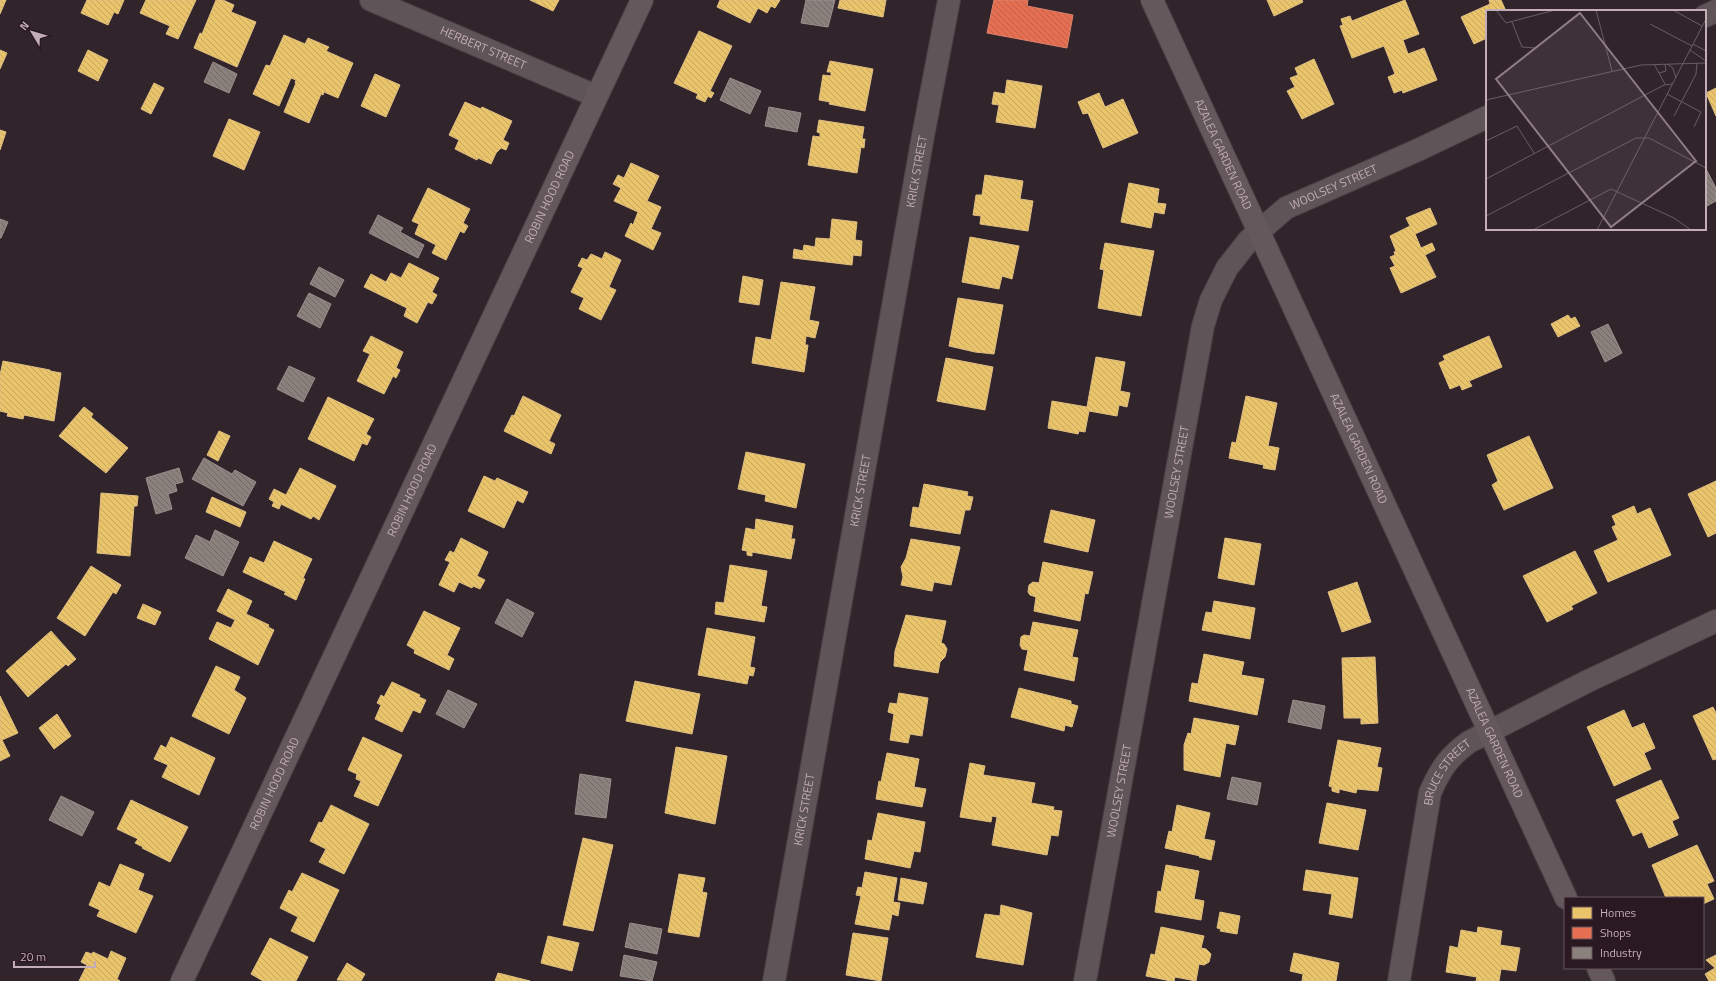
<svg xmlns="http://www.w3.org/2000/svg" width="1716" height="981" font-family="'Titillium Web',sans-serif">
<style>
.homes{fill:url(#homes-back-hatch);stroke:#debd81}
.shops{fill:url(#shops-back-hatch);stroke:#dc826f}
.industry{fill:url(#industry-back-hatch);stroke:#9b8e8d}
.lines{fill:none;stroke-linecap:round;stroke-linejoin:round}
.street-casing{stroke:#4a4045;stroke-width:24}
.secondary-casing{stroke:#4a4045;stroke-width:24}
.street{stroke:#5f5458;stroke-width:22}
.secondary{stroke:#64585d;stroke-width:22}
.labels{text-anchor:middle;stroke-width:4;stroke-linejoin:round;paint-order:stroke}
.street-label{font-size:12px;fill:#c3adb6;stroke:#2b1921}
.inset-road{fill:none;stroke:#6b5b63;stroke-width:1}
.view{fill:#907d85;fill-opacity:0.15;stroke:#907d85;stroke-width:2}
.inset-edge{fill:none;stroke:#c3adb6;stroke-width:2}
</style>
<defs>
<pattern id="homes-back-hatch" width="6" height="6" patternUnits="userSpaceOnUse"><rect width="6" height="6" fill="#e9c46a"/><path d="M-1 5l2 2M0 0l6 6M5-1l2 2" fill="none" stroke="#c6a760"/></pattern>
<pattern id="shops-back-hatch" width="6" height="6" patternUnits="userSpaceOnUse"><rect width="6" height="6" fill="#e76f51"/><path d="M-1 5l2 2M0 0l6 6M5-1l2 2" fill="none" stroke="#bc604a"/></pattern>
<pattern id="industry-back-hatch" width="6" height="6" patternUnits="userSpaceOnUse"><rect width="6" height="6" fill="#8a817c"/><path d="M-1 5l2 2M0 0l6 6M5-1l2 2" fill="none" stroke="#726a67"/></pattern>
</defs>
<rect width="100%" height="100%" fill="#31252b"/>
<path class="homes" d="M 0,0 L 6,0 L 0,14 Z
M 87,0 L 124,0 L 118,14 L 114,12 L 108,25 L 81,13 Z
M 146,0 L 196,0 L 178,39 L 166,34 L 170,26 L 140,13 Z
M 216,0 L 223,0 L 234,5 L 231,12 L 256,22 L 237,67 L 194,48 L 200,33 L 202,34 Z
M 530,0 L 559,0 L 553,11 Z
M 720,0 L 780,0 L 775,8 L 771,6 L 767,13 L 758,8 L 750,23 L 717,7 Z
M 840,0 L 886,0 L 883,17 L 838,8 Z
M 1267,0 L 1302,0 L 1303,2 L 1274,16 Z
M 1405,0 L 1419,34 L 1403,40 L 1408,54 L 1424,48 L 1437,80 L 1403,93 L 1402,90 L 1394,93 L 1388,77 L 1395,74 L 1384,46 L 1352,58 L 1340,26 L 1343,25 L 1341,19 L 1350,16 L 1352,21 Z
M 1489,0 L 1501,0 L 1506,11 L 1487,11 L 1487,38 L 1474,44 L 1461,17 L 1490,4 Z
M 699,31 L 732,46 L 710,91 L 714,93 L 711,98 L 708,96 L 705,102 L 696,98 L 698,94 L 674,83 Z
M 284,35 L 305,44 L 308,38 L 329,47 L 326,51 L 353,63 L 338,98 L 324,92 L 323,95 L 321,94 L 309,123 L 284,112 L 296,83 L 295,83 L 296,80 L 291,78 L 279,106 L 253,94 L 266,65 L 270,66 Z
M 0,50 L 7,53 L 0,69 Z
M 88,50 L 108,60 L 98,81 L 78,71 Z
M 1314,59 L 1334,104 L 1302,119 L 1287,91 L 1295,87 L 1290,78 L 1298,75 L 1295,68 Z
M 830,61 L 873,69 L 865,111 L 829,104 L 830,102 L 819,100 L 823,75 L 831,76 L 831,72 L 827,72 Z
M 375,74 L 400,85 L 386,117 L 361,106 Z
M 1007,80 L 1042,86 L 1035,128 L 996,122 L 999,105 L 992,104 L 994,92 L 1005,94 Z
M 154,83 L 164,88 L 151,114 L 141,109 Z
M 1716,88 L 1716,116 L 1706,93 Z
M 1099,93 L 1105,107 L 1123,99 L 1138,133 L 1103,148 L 1088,113 L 1083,114 L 1078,102 Z
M 465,102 L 481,109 L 482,107 L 512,121 L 503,140 L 509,143 L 506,150 L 501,148 L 496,153 L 491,164 L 478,158 L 477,160 L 455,149 L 459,140 L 449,135 Z
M 229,119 L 260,132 L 244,170 L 213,156 Z
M 819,120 L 864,127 L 862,139 L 865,139 L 864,148 L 861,147 L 857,173 L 808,165 L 813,136 L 820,137 L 820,133 L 817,132 Z
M 0,130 L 6,132 L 0,150 Z
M 631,163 L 659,176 L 647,201 L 661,207 L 651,229 L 661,233 L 653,250 L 625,236 L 631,223 L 633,225 L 638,212 L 614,201 L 621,188 L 613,184 L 618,175 L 624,178 Z
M 985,175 L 1023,181 L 1020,199 L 1033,201 L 1028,231 L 980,224 L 981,216 L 973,215 L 976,195 L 982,195 Z
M 1129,183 L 1159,189 L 1157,203 L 1166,204 L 1164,214 L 1154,212 L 1151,228 L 1121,222 Z
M 428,188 L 470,209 L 463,223 L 468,226 L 464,233 L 460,231 L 446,260 L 432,253 L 436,245 L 415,234 L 419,224 L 412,221 Z
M 1430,208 L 1437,224 L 1415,234 L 1421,248 L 1432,243 L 1435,250 L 1425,255 L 1436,277 L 1401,293 L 1390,268 L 1395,266 L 1390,257 L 1395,255 L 1394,252 L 1396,251 L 1390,236 L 1410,226 L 1406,218 Z
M 832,219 L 857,222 L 855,240 L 862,241 L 861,256 L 853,255 L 852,265 L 793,258 L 794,249 L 803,251 L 804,245 L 815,247 L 816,238 L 830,239 Z
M 970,237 L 1019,246 L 1012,279 L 1002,276 L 999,289 L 962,282 Z
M 1105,243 L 1154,251 L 1141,316 L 1098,308 L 1104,270 L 1100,269 Z
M 605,252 L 621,260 L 609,287 L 616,290 L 601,320 L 579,309 L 584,298 L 571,292 L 583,268 L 578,266 L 582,258 L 587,260 L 591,254 L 602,259 Z
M 409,263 L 439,278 L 432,292 L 437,295 L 432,304 L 428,302 L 417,323 L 404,316 L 407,308 L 364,287 L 371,274 L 386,282 L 391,273 L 401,278 Z
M 743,276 L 763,280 L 759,305 L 739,302 Z
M 781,282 L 815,287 L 809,320 L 819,322 L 815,338 L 806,336 L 805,345 L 808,345 L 804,372 L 752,363 L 756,337 L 771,340 Z
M 958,298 L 1003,305 L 994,354 L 975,352 L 949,346 Z
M 1568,315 L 1571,319 L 1575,317 L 1580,326 L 1558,337 L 1551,324 Z
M 371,336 L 403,352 L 396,368 L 400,370 L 396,378 L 393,376 L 384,394 L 357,381 L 370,354 L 363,351 Z
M 1489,336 L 1502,367 L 1469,381 L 1472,386 L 1462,390 L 1460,385 L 1450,389 L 1439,363 L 1445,360 L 1443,356 Z
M 1096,357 L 1125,362 L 1120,391 L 1130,393 L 1127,407 L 1119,405 L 1117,416 L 1089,411 L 1085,432 L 1079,431 L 1078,434 L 1048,428 L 1052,401 L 1087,407 Z
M 946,358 L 993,367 L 985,410 L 937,401 Z
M 3,361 L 50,370 L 50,371 L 61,373 L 54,421 L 24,415 L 23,419 L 7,416 L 8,413 L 0,411 L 0,375 Z
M 523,396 L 561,415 L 549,441 L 555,444 L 551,454 L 504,431 L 512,415 L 514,416 Z
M 1246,396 L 1277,403 L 1268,446 L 1279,448 L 1275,470 L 1263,468 L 1264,465 L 1229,458 L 1232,442 L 1236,443 Z
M 328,397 L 374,419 L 366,434 L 371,437 L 367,445 L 362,443 L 354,461 L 308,439 Z
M 84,407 L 93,414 L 91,417 L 128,448 L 106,473 L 59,436 Z
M 219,431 L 230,436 L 218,461 L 207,455 Z
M 1529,436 L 1553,488 L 1504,510 L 1492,485 L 1498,481 L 1487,455 Z
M 746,452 L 805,464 L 796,508 L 765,501 L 766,495 L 738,489 Z
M 300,468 L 336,486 L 319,520 L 313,516 L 311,519 L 281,504 L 279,509 L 272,506 L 274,502 L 269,499 L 274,489 L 286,495 Z
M 484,476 L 495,481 L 497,478 L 528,492 L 523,503 L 517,500 L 504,528 L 468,511 Z
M 1716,481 L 1716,533 L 1708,537 L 1688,494 Z
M 924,484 L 968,492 L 967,496 L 973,497 L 970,510 L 965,510 L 960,534 L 910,526 L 913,507 L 919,508 Z
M 101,493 L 138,496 L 137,506 L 134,506 L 130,556 L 97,553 Z
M 212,497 L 246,512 L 240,527 L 206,512 Z
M 1634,506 L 1637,514 L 1650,508 L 1671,555 L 1608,582 L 1594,551 L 1618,540 L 1612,527 L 1616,525 L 1612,516 Z
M 1051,510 L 1095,520 L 1088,552 L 1044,542 Z
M 756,519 L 793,526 L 791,539 L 795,539 L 791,559 L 752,552 L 752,556 L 747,555 L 747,551 L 742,550 L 746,528 L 755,530 Z
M 461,538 L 488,552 L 477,576 L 485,580 L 480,589 L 473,586 L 472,588 L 459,582 L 454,592 L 439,585 L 450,562 L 445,560 L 450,551 L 454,553 Z
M 1225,538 L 1261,544 L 1254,585 L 1218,578 Z
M 911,539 L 960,547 L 951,585 L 934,582 L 932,591 L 901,585 L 903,577 L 901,567 L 906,558 Z
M 274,541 L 312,559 L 303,578 L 305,579 L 296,600 L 284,594 L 286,592 L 243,572 L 250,557 L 264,563 Z
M 1575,551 L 1597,593 L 1571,606 L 1573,609 L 1547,622 L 1523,576 Z
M 1043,562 L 1093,572 L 1088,594 L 1085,593 L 1080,621 L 1034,611 L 1036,597 L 1030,595 L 1028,592 L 1029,585 L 1033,582 L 1039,583 Z
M 730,565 L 767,571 L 761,606 L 767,607 L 764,622 L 715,614 L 716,602 L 724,603 Z
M 91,566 L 121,585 L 116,594 L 113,592 L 85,636 L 57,618 Z
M 1357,582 L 1371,622 L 1342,632 L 1328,592 Z
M 228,589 L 252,601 L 246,614 L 269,625 L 268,627 L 274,630 L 258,665 L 209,639 L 217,622 L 231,628 L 235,620 L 217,611 Z
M 1214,601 L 1255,608 L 1250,639 L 1202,630 L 1206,612 L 1212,613 Z
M 143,604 L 161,612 L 155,625 L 137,618 Z
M 424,611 L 460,628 L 447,655 L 454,659 L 449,670 L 414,653 L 415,650 L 407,645 Z
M 906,615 L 946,621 L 941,643 L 944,644 L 947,649 L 945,657 L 940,662 L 938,673 L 894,666 L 895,651 Z
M 1033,622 L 1078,630 L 1072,657 L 1078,658 L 1074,681 L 1024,670 L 1028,650 L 1022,649 L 1020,645 L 1021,637 L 1024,635 L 1030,636 Z
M 707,628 L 755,637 L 750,667 L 755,668 L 753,676 L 749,675 L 747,684 L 698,675 Z
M 51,631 L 76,659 L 68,666 L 66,664 L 28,697 L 6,671 Z
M 1204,654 L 1244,662 L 1241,675 L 1264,679 L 1257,715 L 1189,701 L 1192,683 L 1198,684 Z
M 1375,657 L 1378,723 L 1361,724 L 1361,718 L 1344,718 L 1342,658 Z
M 216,666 L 240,677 L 234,690 L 246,698 L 229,734 L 192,716 Z
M 635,681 L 700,694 L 692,734 L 626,721 Z
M 392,682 L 420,695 L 419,697 L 426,700 L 420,713 L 413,710 L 402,732 L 375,719 L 381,705 L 377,703 L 381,695 L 384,697 Z
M 1019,688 L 1071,701 L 1071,704 L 1078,706 L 1072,727 L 1065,725 L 1064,731 L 1011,717 Z
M 899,693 L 928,698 L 922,736 L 910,734 L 908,743 L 890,740 L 894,714 L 888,712 L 890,703 L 897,704 Z
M 0,696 L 18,733 L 2,740 L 10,756 L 0,761 Z
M 1713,707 L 1716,713 L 1716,759 L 1713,760 L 1693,716 Z
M 1624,710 L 1632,728 L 1644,723 L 1655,748 L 1644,753 L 1651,769 L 1614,786 L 1587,727 Z
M 57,714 L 71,736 L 54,749 L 39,728 Z
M 1194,718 L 1239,726 L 1235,745 L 1226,743 L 1220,777 L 1184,770 L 1184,745 L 1188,733 L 1191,734 Z
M 171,737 L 215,758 L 199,795 L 162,777 L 168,765 L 154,759 L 161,745 L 166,748 Z
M 363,737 L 402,755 L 378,806 L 354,796 L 361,781 L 356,779 L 357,774 L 348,770 Z
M 1338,740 L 1381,748 L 1377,767 L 1382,768 L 1378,791 L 1357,789 L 1356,793 L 1339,789 L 1339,793 L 1332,791 L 1332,787 L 1329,786 Z
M 676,747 L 727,756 L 715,824 L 665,813 Z
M 887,753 L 919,759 L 914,787 L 926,789 L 922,807 L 876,799 L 879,781 L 881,782 Z
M 970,763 L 985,766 L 983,775 L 1035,783 L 1031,803 L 1054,807 L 1053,810 L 1062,811 L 1058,836 L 1051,835 L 1047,855 L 992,845 L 997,817 L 992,816 L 991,822 L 960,817 Z
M 1661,780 L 1679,818 L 1672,821 L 1678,835 L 1649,848 L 1642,832 L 1633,836 L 1616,800 Z
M 131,800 L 188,827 L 170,862 L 142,848 L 143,847 L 135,843 L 138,839 L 117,829 Z
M 1327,803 L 1366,810 L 1358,850 L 1319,843 Z
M 331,805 L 369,824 L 344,874 L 319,862 L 326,849 L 310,841 L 319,822 L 322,823 Z
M 1177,805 L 1210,813 L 1204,839 L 1215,841 L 1211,860 L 1199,857 L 1200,856 L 1165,848 L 1169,831 L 1172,832 Z
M 878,813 L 925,822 L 920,852 L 914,851 L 910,868 L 865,859 L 868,840 L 872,841 Z
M 583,838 L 613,845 L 593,931 L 563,925 Z
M 1697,845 L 1714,881 L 1707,884 L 1714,899 L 1703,904 L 1703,898 L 1679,898 L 1678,896 L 1666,898 L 1652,865 Z
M 120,864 L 144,874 L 138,890 L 153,896 L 136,933 L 97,916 L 100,910 L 89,905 L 99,882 L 110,887 Z
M 1166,865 L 1199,871 L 1194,899 L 1204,901 L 1201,920 L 1155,912 L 1158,891 L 1161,892 Z
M 1306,870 L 1358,878 L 1352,918 L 1329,914 L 1332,894 L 1303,890 Z
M 865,872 L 897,878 L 893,902 L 900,903 L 898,916 L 892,914 L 889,930 L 855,924 L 861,896 L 856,895 L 858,887 L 862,888 Z
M 302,873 L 339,890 L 314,942 L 291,931 L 298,917 L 280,908 L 289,890 L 292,892 Z
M 679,874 L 705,878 L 702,892 L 707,893 L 699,937 L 668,932 Z
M 901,878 L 927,883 L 923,904 L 898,900 Z
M 1001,905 L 1032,913 L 1023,965 L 976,957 L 985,914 L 1000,916 Z
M 1220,912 L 1240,916 L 1237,934 L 1220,931 L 1221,929 L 1217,928 Z
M 1161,927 L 1204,936 L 1201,948 L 1206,949 L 1211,954 L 1209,962 L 1204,965 L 1199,964 L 1196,981 L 1175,977 L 1174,981 L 1171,981 L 1146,976 L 1151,954 L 1155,955 Z
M 1478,927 L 1502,931 L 1500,945 L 1520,948 L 1516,971 L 1501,969 L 1499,981 L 1476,981 L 1477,977 L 1446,972 L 1450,946 L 1458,948 L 1461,930 L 1477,933 Z
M 853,933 L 888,938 L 881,981 L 846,975 Z
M 548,936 L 579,943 L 572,971 L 541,963 Z
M 270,938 L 308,957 L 296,981 L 263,981 L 251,974 Z
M 111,951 L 126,958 L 117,979 L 120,981 L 79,981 L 87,965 L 81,962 L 86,952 L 92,954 L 93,952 L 108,959 Z
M 1294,953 L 1339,963 L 1336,981 L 1302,981 L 1303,974 L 1290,971 Z
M 1716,955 L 1716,981 L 1709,981 L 1705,974 L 1715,968 L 1706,960 Z
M 347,963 L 365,974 L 361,981 L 337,980 Z
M 498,973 L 530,981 L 495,981 Z"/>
<path class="shops" d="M 994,0 L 1028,0 L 1027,6 L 1073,15 L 1067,48 L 987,33 Z"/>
<path class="industry" d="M 806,0 L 835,0 L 828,27 L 801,23 Z
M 213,62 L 237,74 L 229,93 L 204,82 Z
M 730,78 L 761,91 L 750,114 L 720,100 Z
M 769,107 L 801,113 L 797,132 L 765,126 Z
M 1705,167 L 1716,188 L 1716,201 L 1705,207 Z
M 378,215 L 403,228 L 400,232 L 424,245 L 418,258 L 369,233 Z
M 0,219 L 8,222 L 1,238 L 0,238 Z
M 319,267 L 344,280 L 335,297 L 310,284 Z
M 309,293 L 331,304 L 320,328 L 297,316 Z
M 1608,324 L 1622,353 L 1605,362 L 1591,332 Z
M 289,366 L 315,378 L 303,402 L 277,389 Z
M 204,458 L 232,474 L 235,470 L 256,482 L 243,506 L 192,479 Z
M 179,468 L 183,482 L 175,484 L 177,491 L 168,494 L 172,509 L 156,514 L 146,478 Z
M 215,530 L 239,542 L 223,576 L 185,558 L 196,535 L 210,542 Z
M 507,599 L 534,613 L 522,637 L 495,623 Z
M 448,690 L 477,704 L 464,728 L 436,714 Z
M 1293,700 L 1325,706 L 1321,729 L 1288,722 Z
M 580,774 L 611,779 L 606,818 L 575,814 Z
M 1232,777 L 1261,783 L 1257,805 L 1227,799 Z
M 61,796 L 94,812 L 82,836 L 49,820 Z
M 630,923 L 662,929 L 657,954 L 625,947 Z
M 624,955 L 657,962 L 652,981 L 620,976 Z"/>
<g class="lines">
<defs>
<g id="street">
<path id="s1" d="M 371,0 L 596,96"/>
<path d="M 1705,16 L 1716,11"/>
<path id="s2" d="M 774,981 L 923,136 L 949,0"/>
<path id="s3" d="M 1085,981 L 1203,326 L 1211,300 L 1227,268 L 1249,240 L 1286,208 L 1418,150 L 1487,117"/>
<path id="s4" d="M 1399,981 L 1430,793 C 1440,770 1448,757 1469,742 L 1586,682 L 1716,621"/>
</g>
<g id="secondary">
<path id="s5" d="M 1152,0 L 1566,898"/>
<path d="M 1598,968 L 1604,981"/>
<path id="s6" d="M 182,981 L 642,0"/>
</g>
</defs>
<use href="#street" class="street-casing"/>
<use href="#secondary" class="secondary-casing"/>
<use href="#street" class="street"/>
<use href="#secondary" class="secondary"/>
</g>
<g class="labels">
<g class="street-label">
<text dy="4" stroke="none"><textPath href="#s1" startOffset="122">HERBERT STREET</textPath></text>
<text dy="4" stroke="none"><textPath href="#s5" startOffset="170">AZALEA GARDEN ROAD</textPath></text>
<text dy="4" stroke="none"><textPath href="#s2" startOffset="822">KRICK STREET</textPath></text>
<text dy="4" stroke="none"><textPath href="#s3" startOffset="865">WOOLSEY STREET</textPath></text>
<text dy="4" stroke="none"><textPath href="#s6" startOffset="866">ROBIN HOOD ROAD</textPath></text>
<text dy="4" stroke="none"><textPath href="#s5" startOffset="494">AZALEA GARDEN ROAD</textPath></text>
<text dy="4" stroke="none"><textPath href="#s3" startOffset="517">WOOLSEY STREET</textPath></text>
<text dy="4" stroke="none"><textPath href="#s6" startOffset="542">ROBIN HOOD ROAD</textPath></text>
<text dy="4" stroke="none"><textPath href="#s2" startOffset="498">KRICK STREET</textPath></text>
<text dy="4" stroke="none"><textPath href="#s5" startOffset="818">AZALEA GARDEN ROAD</textPath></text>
<text dy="4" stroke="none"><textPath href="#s4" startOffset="217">BRUCE STREET</textPath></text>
<text dy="4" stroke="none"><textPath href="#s6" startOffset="218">ROBIN HOOD ROAD</textPath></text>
<text dy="4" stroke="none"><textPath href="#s3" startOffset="193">WOOLSEY STREET</textPath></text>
<text dy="4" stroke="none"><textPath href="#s2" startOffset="174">KRICK STREET</textPath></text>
</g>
</g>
<g transform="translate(1486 10)">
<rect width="220" height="220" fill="#31252b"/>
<path class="inset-road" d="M 10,0 L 20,13 L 69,0M 110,0 L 126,61M 187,0 L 216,16M 26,12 L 36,37 L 50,38M 164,14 L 206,36M 207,34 L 220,41M 204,40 L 220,51M 168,54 L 179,74M 181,54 L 187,58 L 190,68M 173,63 L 180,61 L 179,54M 181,84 L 215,102 L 208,117M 0,90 L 155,55 L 220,53M 188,106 L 210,64 L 211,53M 0,131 L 31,116 L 48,143M 0,169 L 178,75 L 186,74M 0,206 L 150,128 L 163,128 L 220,158M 47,220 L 125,179 L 188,208 L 205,220M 111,220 L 220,9"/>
<path class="view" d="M 94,3 L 210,151 L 125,217 L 10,69 Z"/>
<rect width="220" height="220" class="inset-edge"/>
</g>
<rect x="1564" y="897" width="140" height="72" fill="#2b1921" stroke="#68545d"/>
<rect x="1572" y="907" width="20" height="12" fill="#e9c46a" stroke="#68545d"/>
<text x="1600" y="917" font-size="12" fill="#c3adb6">Homes</text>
<rect x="1572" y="927" width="20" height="12" fill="#e76f51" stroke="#68545d"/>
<text x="1600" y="937" font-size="12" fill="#c3adb6">Shops</text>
<rect x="1572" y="947" width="20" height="12" fill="#8a817c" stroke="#68545d"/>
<text x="1600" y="957" font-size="12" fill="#c3adb6">Industry</text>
<g transform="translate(32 32) rotate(308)" stroke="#2b1921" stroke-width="3" paint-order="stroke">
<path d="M0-3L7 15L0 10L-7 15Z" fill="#c3adb6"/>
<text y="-6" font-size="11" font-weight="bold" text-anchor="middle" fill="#c3adb6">N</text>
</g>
<path d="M14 961v6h81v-6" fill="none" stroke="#c3adb6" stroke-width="2"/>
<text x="20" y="961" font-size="12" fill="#c3adb6" stroke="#2b1921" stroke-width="3" paint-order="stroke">20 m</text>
</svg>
